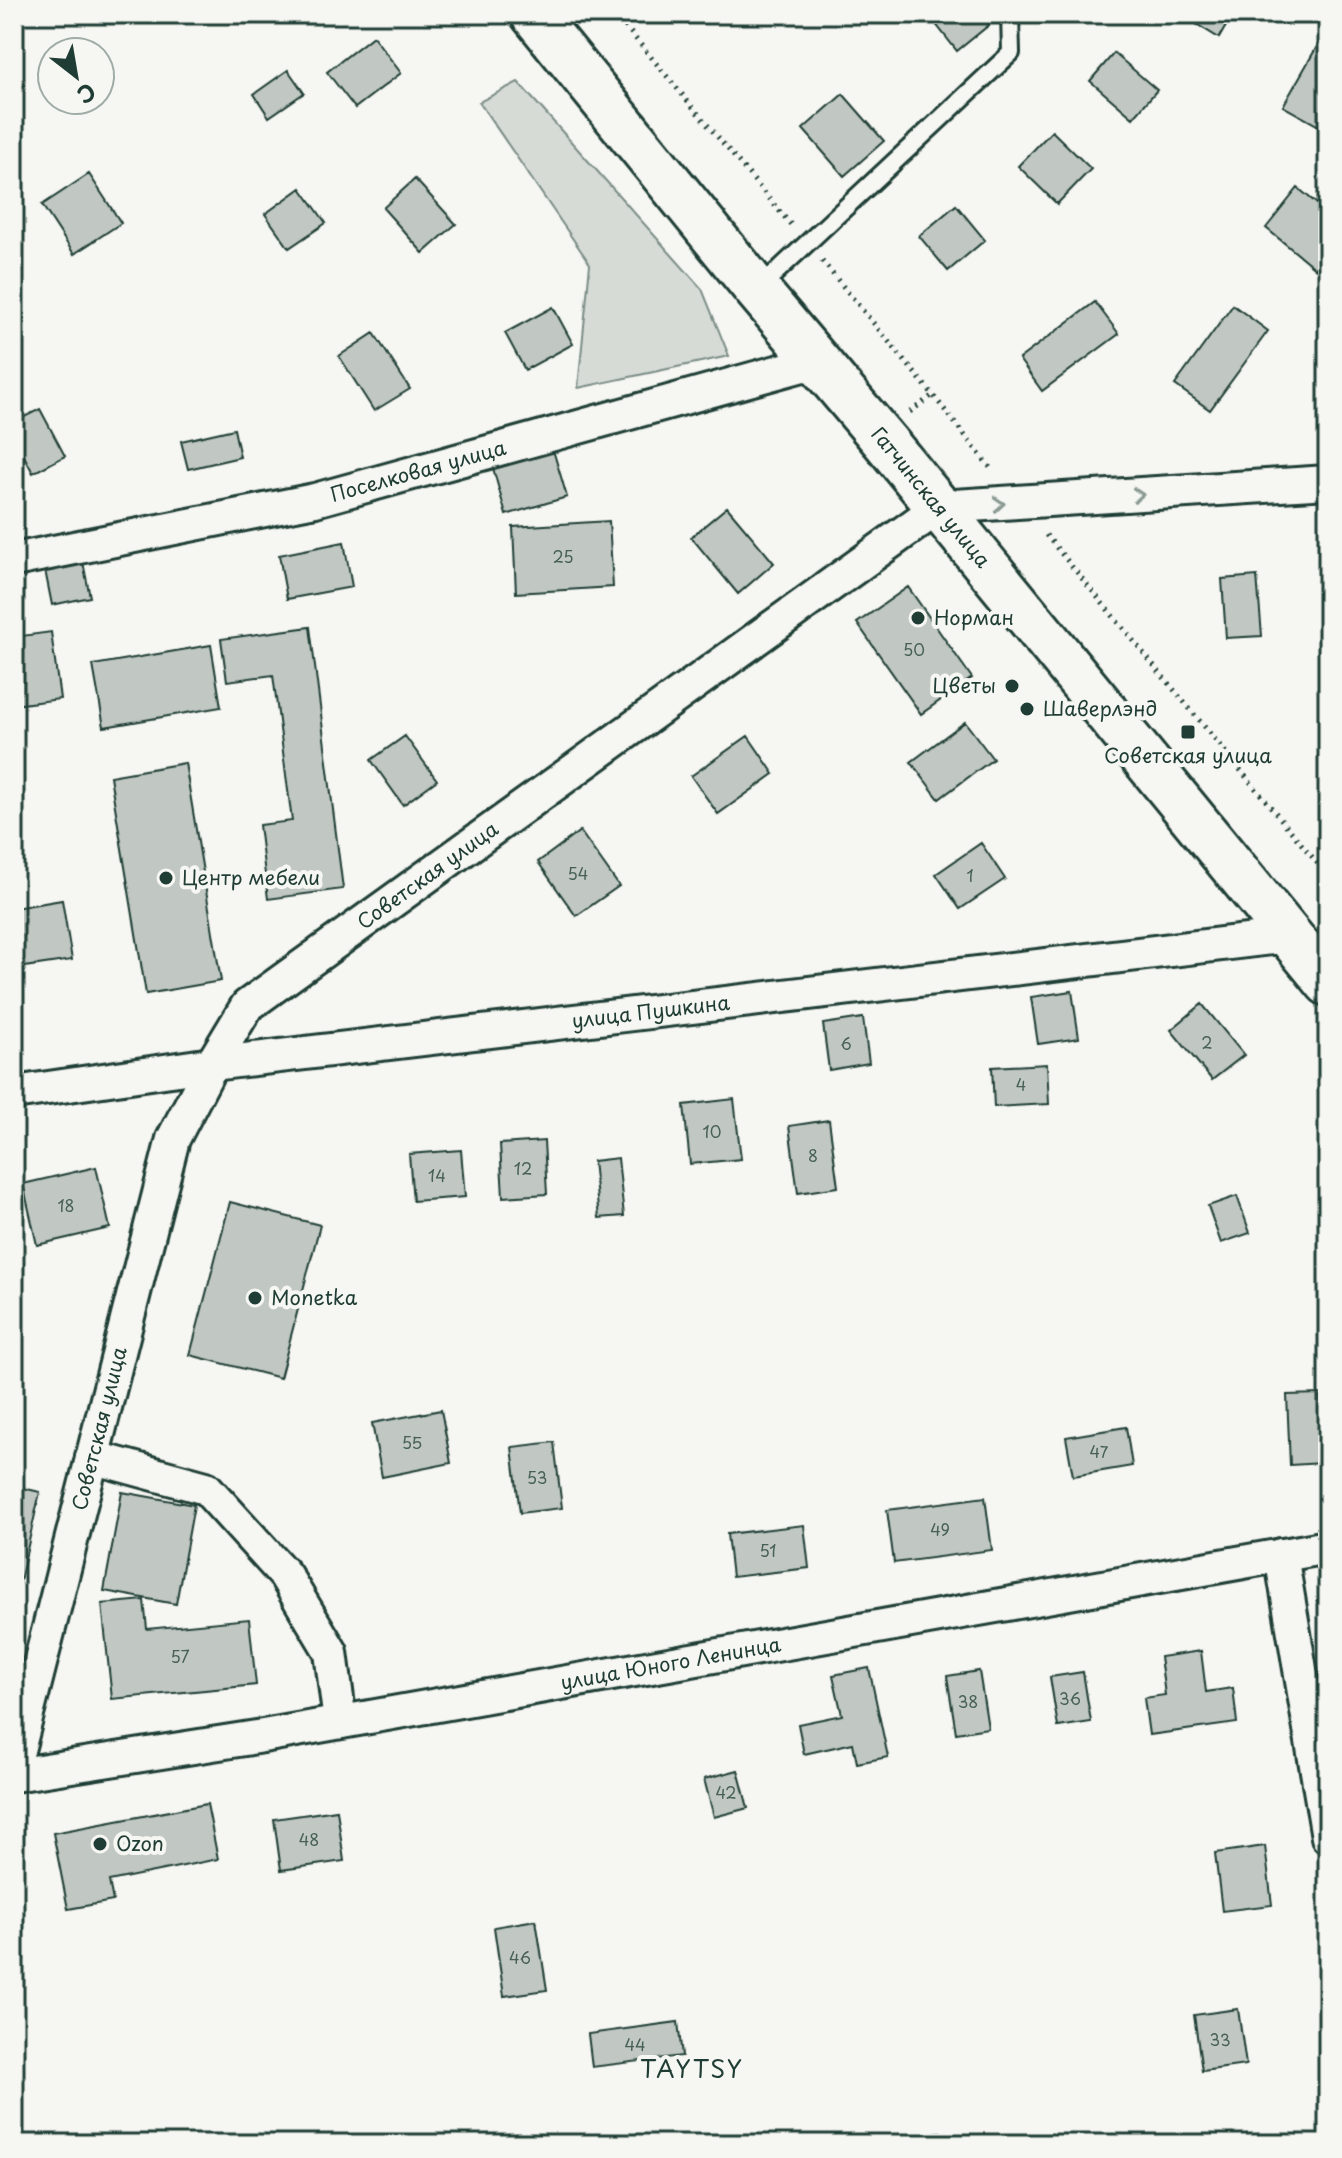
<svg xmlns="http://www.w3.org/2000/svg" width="1342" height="2158" font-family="'Playpen Sans',sans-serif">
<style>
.green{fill:#d6dbd6;stroke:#7a8c85;stroke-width:2}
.building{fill:#c1c8c3;stroke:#1f3d34;stroke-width:2}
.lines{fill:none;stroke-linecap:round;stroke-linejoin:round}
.service-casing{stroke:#1f3d34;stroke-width:22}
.minor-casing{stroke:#1f3d34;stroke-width:38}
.secondary-casing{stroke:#1f3d34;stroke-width:50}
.path{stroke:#1f3d34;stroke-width:5;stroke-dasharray:2 6;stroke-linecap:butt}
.service{stroke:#f6f6f2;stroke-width:16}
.minor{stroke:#f6f6f2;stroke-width:32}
.secondary{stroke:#f6f6f2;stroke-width:44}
.oneway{stroke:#8a9a93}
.poi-dot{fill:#1f3d34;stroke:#f6f6f2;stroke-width:3}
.labels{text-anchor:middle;stroke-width:8;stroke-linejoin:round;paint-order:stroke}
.number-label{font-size:16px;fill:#486058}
.street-label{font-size:20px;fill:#1f3d34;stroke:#f6f6f2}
.poi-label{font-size:20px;fill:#1f3d34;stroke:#f6f6f2;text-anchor:start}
.quarter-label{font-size:24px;letter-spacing:2px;fill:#1f3d34;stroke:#f6f6f2}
</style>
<rect width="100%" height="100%" fill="#f6f6f2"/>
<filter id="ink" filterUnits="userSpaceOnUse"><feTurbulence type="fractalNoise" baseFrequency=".0125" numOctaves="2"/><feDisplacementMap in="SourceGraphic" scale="16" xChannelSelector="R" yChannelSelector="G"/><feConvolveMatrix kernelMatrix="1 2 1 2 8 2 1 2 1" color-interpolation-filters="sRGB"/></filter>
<g filter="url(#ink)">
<path class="green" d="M 518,82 L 702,289 L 729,356 L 578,388 L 590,264 L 479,102 Z"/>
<path class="building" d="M 928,14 L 980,14 L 989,25 L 957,51 Z
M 1180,14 L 1233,14 L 1219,38 Z
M 373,36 L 401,73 L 355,108 L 327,72 Z
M 1323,36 L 1328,39 L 1328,131 L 1283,106 Z
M 1114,53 L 1157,90 L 1133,118 L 1090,81 Z
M 288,70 L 304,93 L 269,117 L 254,94 Z
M 843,94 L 884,141 L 844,176 L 803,129 Z
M 1052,131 L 1091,169 L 1057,204 L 1018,166 Z
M 89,174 L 121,223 L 74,254 L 42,205 Z
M 415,179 L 456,224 L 423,253 L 383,208 Z
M 301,188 L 326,223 L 289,248 L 265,214 Z
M 1298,188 L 1328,213 L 1328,255 L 1316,269 L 1266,228 Z
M 956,205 L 985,240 L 948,271 L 919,236 Z
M 1095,302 L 1119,334 L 1042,391 L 1019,359 Z
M 1233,305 L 1268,331 L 1210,410 L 1175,385 Z
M 553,307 L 573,344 L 525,370 L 505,333 Z
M 374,333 L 410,389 L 374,411 L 339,356 Z
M 40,409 L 65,456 L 33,473 L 14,437 L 14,422 Z
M 234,429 L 240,457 L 188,469 L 181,441 Z
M 553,450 L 567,497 L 506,515 L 493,468 Z
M 727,507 L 774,563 L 738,594 L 691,537 Z
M 609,521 L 613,587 L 516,593 L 513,527 Z
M 344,542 L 352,587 L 287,599 L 279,555 Z
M 82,557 L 90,597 L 52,605 L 44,565 Z
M 1322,562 L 1328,562 L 1328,611 L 1323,612 Z
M 1257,576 L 1262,636 L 1226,638 L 1222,579 Z
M 908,587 L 972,678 L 921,714 L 857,623 Z
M 310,627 L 343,889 L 268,899 L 259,825 L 292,821 L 273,675 L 227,681 L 221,639 Z
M 51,632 L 60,699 L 14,705 L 14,637 Z
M 211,645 L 221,707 L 104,727 L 93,665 Z
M 965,722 L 993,759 L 939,799 L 911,762 Z
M 405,736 L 437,780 L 403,805 L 371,760 Z
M 748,736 L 774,774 L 718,814 L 691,776 Z
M 185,763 L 221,981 L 146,994 L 110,776 Z
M 580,831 L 619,886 L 576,916 L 538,862 Z
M 981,843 L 1005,879 L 960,909 L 936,874 Z
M 62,900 L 72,960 L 24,967 L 14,908 Z
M 1072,991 L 1079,1038 L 1038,1044 L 1031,997 Z
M 1202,1004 L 1244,1055 L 1212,1080 L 1171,1030 Z
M 863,1018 L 869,1063 L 829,1070 L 823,1024 Z
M 1047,1064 L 1049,1104 L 994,1107 L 992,1067 Z
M 734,1099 L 741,1159 L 690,1164 L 684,1105 Z
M 829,1120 L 838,1187 L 798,1193 L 789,1126 Z
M 544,1141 L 547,1194 L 503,1197 L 500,1144 Z
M 461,1150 L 465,1197 L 413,1201 L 409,1154 Z
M 618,1158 L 624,1216 L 599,1218 L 593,1161 Z
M 96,1167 L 110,1228 L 37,1245 L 23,1184 Z
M 1237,1196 L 1250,1233 L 1221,1243 L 1208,1206 Z
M 230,1202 L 320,1225 L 280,1378 L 190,1355 Z
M 1320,1394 L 1323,1463 L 1290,1465 L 1287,1395 Z
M 441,1410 L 451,1463 L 382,1477 L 372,1423 Z
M 1126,1427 L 1132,1466 L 1073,1476 L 1066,1437 Z
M 554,1442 L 562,1508 L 520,1513 L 512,1447 Z
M 14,1486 L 40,1492 L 14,1608 Z
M 122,1492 L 194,1505 L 176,1604 L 104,1591 Z
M 985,1497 L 992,1550 L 894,1563 L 887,1510 Z
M 804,1525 L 809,1568 L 732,1577 L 727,1534 Z
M 144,1600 L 147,1629 L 249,1619 L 256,1685 L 112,1699 L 102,1604 Z
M 1328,1631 L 1328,1658 L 1323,1632 Z
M 1201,1651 L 1206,1692 L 1233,1688 L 1237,1723 L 1149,1735 L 1144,1698 L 1165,1695 L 1160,1657 Z
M 869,1668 L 888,1757 L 857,1763 L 853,1743 L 804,1754 L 798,1724 L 842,1715 L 833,1675 Z
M 979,1671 L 988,1728 L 956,1733 L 947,1676 Z
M 1083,1672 L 1091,1722 L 1058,1727 L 1050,1677 Z
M 738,1770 L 748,1808 L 714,1817 L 704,1779 Z
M 207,1804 L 218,1859 L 109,1881 L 113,1901 L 68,1909 L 53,1833 Z
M 337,1810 L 344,1861 L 281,1870 L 274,1819 Z
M 1265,1846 L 1272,1905 L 1222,1911 L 1215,1853 Z
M 536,1920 L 547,1990 L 504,1996 L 494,1927 Z
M 1238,2009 L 1246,2065 L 1202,2071 L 1194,2015 Z
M 678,2022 L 682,2056 L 592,2067 L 588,2034 Z
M 940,2132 L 942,2144 L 875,2144 L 875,2141 Z"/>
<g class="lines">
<defs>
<path id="service" d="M 757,290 L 1011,53 L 1010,14"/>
<g id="minor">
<path id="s1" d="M 14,560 L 315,500 L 817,361"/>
<path id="s2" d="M 14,1093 L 212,1064 L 1289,936"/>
<path d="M 92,1457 L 206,1488 L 285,1575 L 331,1652 L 340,1722"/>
<path d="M 1281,1555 L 1328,1837"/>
<path id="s3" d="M 14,1766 L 173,1139 L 212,1064 L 247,1006 L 939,507 L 1328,482"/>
<path id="s4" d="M 14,1775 L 263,1736 L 1328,1547"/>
</g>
<g id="secondary">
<path id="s5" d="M 533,14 L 757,290 L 887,444 L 1328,983"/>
</g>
</defs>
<use href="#service" class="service-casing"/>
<use href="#minor" class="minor-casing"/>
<use href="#secondary" class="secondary-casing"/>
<path class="path" d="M 615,14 L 792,226
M 822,261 L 933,395 L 992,470
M 910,412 L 933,395
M 1046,535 L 1328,876"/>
<use href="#service" class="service"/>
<use href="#minor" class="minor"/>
<use href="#secondary" class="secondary"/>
</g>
<defs><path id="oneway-chevron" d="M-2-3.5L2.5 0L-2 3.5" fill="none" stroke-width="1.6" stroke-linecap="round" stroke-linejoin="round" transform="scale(2)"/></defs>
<g class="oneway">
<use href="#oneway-chevron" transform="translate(1138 495) rotate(-4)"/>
<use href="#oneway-chevron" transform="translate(999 504) rotate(-4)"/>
</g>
</g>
<g class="poi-dot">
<circle cx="918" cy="618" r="8"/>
<circle cx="1012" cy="686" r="8"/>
<circle cx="1027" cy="709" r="8"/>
<rect x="1180" y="724" width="16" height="16" rx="4"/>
<circle cx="166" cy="878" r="8"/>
<circle cx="255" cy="1298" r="8"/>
<circle cx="100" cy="1844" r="8"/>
</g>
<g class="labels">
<g class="number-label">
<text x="563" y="563">25</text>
<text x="914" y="656">50</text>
<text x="578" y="880">54</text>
<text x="970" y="882">1</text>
<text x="1207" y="1049">2</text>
<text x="846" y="1050">6</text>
<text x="1021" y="1091">4</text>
<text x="712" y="1138">10</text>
<text x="813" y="1162">8</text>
<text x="523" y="1175">12</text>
<text x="437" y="1182">14</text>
<text x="66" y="1212">18</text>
<text x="412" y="1449">55</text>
<text x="1099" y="1458">47</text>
<text x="537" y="1484">53</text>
<text x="940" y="1536">49</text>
<text x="768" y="1557">51</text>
<text x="180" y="1663">57</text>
<text x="1070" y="1705">36</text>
<text x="968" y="1708">38</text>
<text x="726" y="1799">42</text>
<text x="309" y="1846">48</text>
<text x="520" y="1964">46</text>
<text x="1220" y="2046">33</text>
<text x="635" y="2051">44</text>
</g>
<g class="street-label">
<text dy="7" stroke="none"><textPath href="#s1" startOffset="414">Поселковая улица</textPath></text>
<text dy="7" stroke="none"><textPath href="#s5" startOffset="626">Гатчинская улица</textPath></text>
<text dy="7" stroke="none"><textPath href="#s3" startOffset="1022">Советская улица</textPath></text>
<text dy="7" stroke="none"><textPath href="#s2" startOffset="642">улица Пушкина</textPath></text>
<text dy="7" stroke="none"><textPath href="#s3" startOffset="348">Советская улица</textPath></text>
<text dy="7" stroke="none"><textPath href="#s4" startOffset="666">улица Юного Ленинца</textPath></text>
</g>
<g class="poi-label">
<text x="934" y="625">Норман</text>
<text x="996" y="693" text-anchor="end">Цветы</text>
<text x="1043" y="716">Шаверлэнд</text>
<text x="1188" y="763" text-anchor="middle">Советская улица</text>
<text x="182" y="885">Центр мебели</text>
<text x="271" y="1305">Monetka</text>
<text x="116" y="1851">Ozon</text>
</g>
<g class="quarter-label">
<text x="692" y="2078">TAYTSY</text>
</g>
</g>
<rect width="1342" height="2158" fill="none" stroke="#f6f6f2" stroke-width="48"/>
<rect x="24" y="24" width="1294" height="2110" fill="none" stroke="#1f3d34" stroke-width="3" filter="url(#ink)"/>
<g transform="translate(76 76) rotate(149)"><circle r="38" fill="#f6f6f2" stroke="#a0aca6" stroke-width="2"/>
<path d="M0-6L14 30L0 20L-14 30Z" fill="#1f3d34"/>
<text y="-12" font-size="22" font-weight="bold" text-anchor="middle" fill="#1f3d34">С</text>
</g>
</svg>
